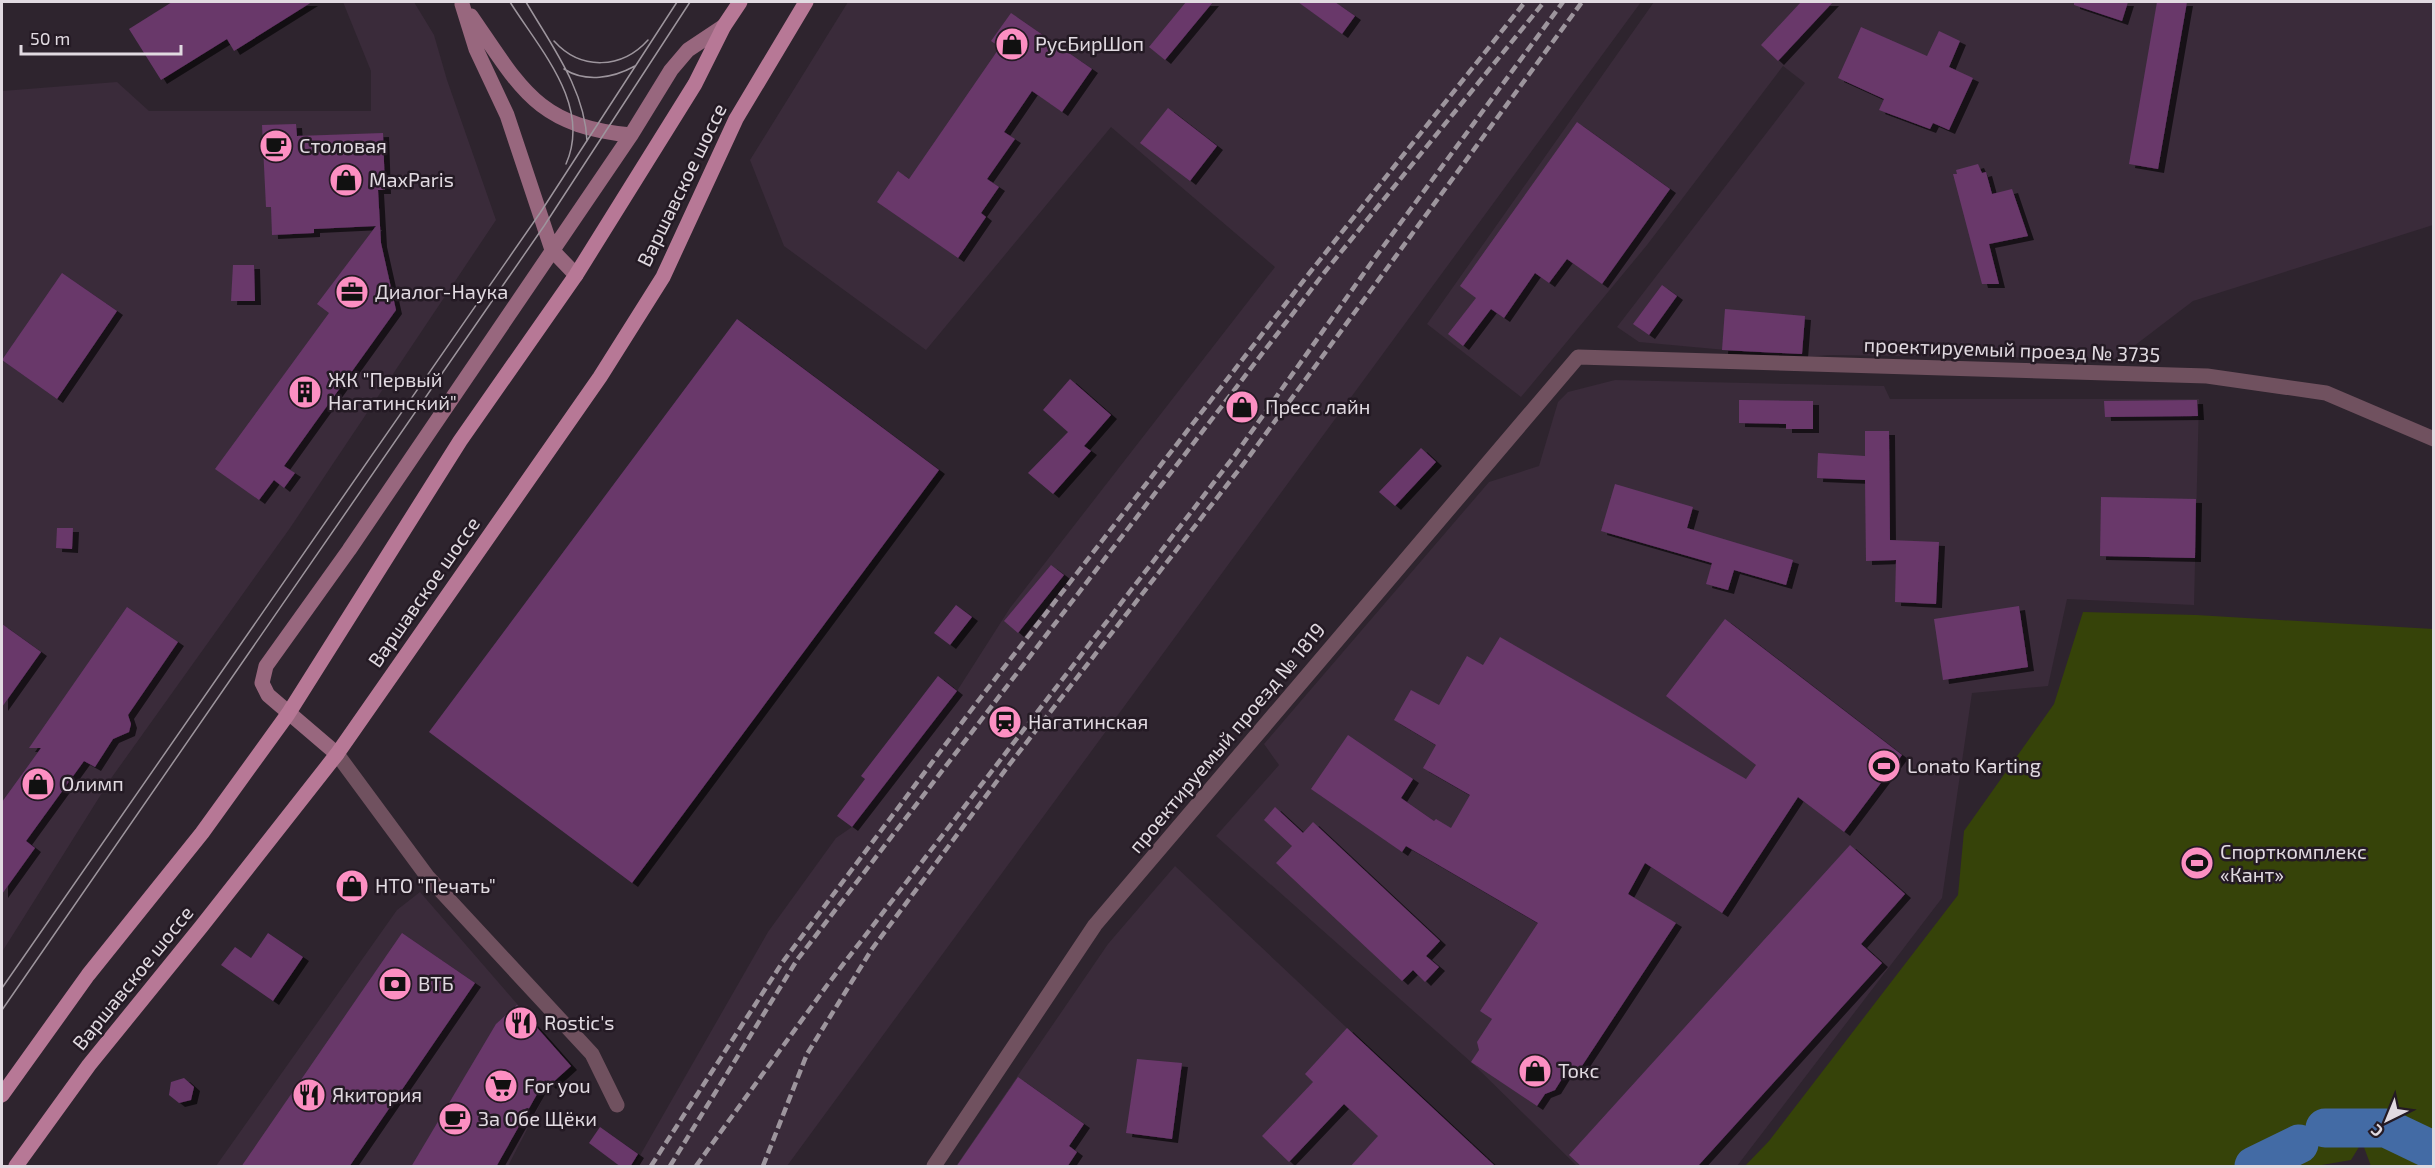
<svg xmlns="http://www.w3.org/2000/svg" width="2435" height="1168" font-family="'Exo 2',sans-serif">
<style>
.built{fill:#3a2b3a}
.green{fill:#364309}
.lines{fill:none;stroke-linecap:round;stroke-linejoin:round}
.river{stroke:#436ba5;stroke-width:39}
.building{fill:#69376b;filter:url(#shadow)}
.street{stroke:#70515f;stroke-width:15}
.secondary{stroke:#98677e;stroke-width:15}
.primary{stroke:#b77896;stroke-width:15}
.tram{stroke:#9d959d;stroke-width:1.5}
.rail{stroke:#9d959d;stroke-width:4.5;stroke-dasharray:9 4.5;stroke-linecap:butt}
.labels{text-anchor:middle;stroke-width:5;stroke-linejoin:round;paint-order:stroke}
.poi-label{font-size:20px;fill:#e1dae1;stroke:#241a24;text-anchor:start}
.street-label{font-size:20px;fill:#e1dae1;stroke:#241a24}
</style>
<defs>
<filter id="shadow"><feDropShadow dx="6" dy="4" stdDeviation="0" flood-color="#0009"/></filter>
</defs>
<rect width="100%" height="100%" fill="#2e242e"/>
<path class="built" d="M 343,2 L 414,2 L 434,35 L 447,80 L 496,220 L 290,528 L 112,777 L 2,952 L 2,91 L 117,82 L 149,111 L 371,111 L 371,71 Z
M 848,2 L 1641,2 L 787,1166 L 634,1166 L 768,932 L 836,838 L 852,827 L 957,691 L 1010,608 L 1275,267 L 1111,127 L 926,350 L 784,246 L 750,160 Z
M 1654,2 L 2433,2 L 2433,225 L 2193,301 L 2117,359 L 1830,355 L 1802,357 L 1639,342 L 1617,327 L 1805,83 L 1783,66 L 1647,245 L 1521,397 L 1427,324 Z
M 1615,380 L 1884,386 L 1890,399 L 2199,399 L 2194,605 L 2067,599 L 2048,686 L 1972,693 L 1942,898 L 1737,1166 L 1577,1166 L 1471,1062 L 1216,836 L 1279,765 L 1264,744 L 1489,482 L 1539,466 L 1558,402 L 1568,392 Z
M 1175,866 L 1347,1028 L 1496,1166 L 956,1166 L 1108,944 Z
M 420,892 L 571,1066 L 550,1085 L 508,1166 L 216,1166 L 397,910 Z"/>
<path class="green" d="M 2083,612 L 2196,615 L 2433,629 L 2433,1132 L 2425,1128 L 2433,1136 L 2433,1166 L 2371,1166 L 2362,1142 L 2351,1160 L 2316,1166 L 1745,1166 L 1769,1141 L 1958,895 L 1964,831 L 2054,704 Z"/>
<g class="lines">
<path class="river" d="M 2325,1128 L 2386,1128 L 2434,1151
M 2254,1166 L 2299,1144"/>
</g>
<path class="building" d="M 172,2 L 312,2 L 234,51 L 227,39 L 161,80 L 129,29 Z
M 1186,2 L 1213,2 L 1165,60 L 1149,47 Z
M 1298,2 L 1335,2 L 1355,16 L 1342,34 Z
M 1801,2 L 1833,2 L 1778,61 L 1761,45 Z
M 2074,2 L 2128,2 L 2122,21 L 2074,5 Z
M 2157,2 L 2187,2 L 2158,169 L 2129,164 Z
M 1011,13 L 1092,69 L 1062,112 L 1032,91 L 1004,132 L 1015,139 L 987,179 L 999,187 L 981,213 L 986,217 L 958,258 L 877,202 L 898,171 L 909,179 L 1000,47 L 991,41 Z
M 1861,27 L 1927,56 L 1939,31 L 1960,41 L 1949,67 L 1973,78 L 1949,130 L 1933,123 L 1930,129 L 1879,110 L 1884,99 L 1838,78 Z
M 1168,108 L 1217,146 L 1190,181 L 1140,143 Z
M 1577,122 L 1670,189 L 1602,284 L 1567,259 L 1549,283 L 1535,273 L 1504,318 L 1491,309 L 1463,346 L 1448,334 L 1476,298 L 1460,286 Z
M 296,124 L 297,136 L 383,133 L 385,190 L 378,190 L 381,243 L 396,310 L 284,466 L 295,473 L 284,488 L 274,480 L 259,500 L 215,469 L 329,313 L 317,304 L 376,226 L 314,229 L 314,233 L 272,235 L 271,207 L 266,207 L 262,125 Z
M 1978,164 L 1982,173 L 1986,172 L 1992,194 L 2012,189 L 2028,236 L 1989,244 L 1999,284 L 1982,284 L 1953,174 L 1957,174 L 1956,170 Z
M 233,265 L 254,265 L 255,301 L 231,301 Z
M 62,273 L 117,311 L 57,399 L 2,360 Z
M 1662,285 L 1677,296 L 1649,335 L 1633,324 Z
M 1725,309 L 1805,316 L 1802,354 L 1722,350 Z
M 737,319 L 939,470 L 632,883 L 429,732 Z
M 1070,379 L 1111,415 L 1084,446 L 1091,451 L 1053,494 L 1028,473 L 1068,432 L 1043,410 Z
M 1739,400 L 1813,401 L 1813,429 L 1786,429 L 1786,424 L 1739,423 Z
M 2197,400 L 2198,416 L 2105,417 L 2104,401 Z
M 1865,431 L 1889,431 L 1890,540 L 1939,542 L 1936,604 L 1895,602 L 1896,560 L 1866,561 L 1865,480 L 1817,478 L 1818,453 L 1865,456 Z
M 1421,448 L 1436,462 L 1395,506 L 1379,492 Z
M 1615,484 L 1693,507 L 1687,528 L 1793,560 L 1786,585 L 1734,570 L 1728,590 L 1706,584 L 1712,563 L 1601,531 Z
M 2101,497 L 2196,499 L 2195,558 L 2100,556 Z
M 57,528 L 73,528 L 72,549 L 56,548 Z
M 1051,565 L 1064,575 L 1018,633 L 1004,621 Z
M 956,605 L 972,617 L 950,645 L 934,633 Z
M 2019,606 L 2028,667 L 1943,680 L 1934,619 Z
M 127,607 L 178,642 L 128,715 L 131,724 L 129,732 L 113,739 L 95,767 L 84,761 L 26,841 L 35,848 L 2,894 L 2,802 L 41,748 L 29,748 Z
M 1725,619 L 1902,755 L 1844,832 L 1798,797 L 1722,913 L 1645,863 L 1628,894 L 1676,923 L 1576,1075 L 1568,1069 L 1555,1090 L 1545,1094 L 1537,1106 L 1471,1062 L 1479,1050 L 1477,1042 L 1492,1019 L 1480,1011 L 1538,923 L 1406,846 L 1402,852 L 1311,789 L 1348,735 L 1413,779 L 1401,798 L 1434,821 L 1436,819 L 1451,828 L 1470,795 L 1423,768 L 1436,745 L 1394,720 L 1411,690 L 1439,705 L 1467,656 L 1483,665 L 1500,637 L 1746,779 L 1756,765 L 1666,696 Z
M 2,624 L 41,652 L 2,707 Z
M 938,676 L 957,691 L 852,827 L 837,816 L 865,779 L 861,776 Z
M 1275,807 L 1303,833 L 1313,822 L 1440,941 L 1426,956 L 1439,967 L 1425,982 L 1413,970 L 1402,981 L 1276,863 L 1292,846 L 1264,820 Z
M 1850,845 L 1905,894 L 1861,944 L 1882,963 L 1697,1167 L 1582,1167 L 1569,1155 Z
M 268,933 L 303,957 L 273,1001 L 221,965 L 235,947 L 251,958 Z
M 402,933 L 475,983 L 349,1167 L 241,1167 Z
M 517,1005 L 571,1066 L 550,1085 L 545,1080 L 496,1167 L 411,1167 L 496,1024 Z
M 1347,1028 L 1496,1167 L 1350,1167 L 1378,1136 L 1344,1104 L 1289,1162 L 1262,1136 L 1313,1082 L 1305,1074 Z
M 1137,1059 L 1182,1063 L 1172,1139 L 1126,1133 Z
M 1018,1077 L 1084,1124 L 1069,1146 L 1077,1152 L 1067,1167 L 956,1167 Z
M 184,1078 L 194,1087 L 191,1100 L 179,1103 L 169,1095 L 171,1082 Z
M 600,1127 L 638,1154 L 630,1167 L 621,1167 L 589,1143 Z"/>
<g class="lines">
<path class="street" d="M 337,754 L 427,876 L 592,1054 L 617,1105
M 934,1166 L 1095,925 L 1578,357 L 2207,376 L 2326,393 L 2434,439"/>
<path class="secondary" d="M 462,4 L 476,49 L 507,115 L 552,250 L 576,275
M 471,16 C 521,88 536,126 631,135
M 337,754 L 268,695 L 262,683 L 266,666 L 349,550 L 631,135 L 671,70 L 688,50 L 724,26"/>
<path class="primary" d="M 2,1095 L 88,975 L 202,833 L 288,714 L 460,441 L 576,275 L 695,84 L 724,26 L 740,2
M 16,1166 L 89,1065 L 201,927 L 337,754 L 600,377 L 663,277 L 736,119 L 806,2"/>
<path class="tram" d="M 510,2 C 540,50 592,105 566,164
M 526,2 C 551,45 585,89 587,141
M 554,41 C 581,71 622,69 648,40
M 564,69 C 586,83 613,78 635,66
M 2,988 L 540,213 L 677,2
M 2,1010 L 544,226 L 690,2"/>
<path class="rail" d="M 651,1166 L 782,963 L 978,701 L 1311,271 L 1525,2
M 670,1166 L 797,960 L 1324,273 L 1544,2
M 696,1166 L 828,984 L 1235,455 L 1374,259 L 1563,2
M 763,1166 L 807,1054 L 872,949 L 1009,765 L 1248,458 L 1582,2"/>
</g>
<defs>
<symbol id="shop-disc" viewBox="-11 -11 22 22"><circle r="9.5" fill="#fc8fc2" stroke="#241a24"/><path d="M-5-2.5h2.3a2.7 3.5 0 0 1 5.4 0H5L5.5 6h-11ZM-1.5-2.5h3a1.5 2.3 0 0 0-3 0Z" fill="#111"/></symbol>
<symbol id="cafe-disc" viewBox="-11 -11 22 22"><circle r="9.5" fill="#fc8fc2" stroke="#241a24"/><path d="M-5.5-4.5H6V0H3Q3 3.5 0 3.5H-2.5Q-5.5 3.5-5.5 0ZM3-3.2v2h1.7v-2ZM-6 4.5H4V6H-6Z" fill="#111"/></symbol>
<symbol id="office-disc" viewBox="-11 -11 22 22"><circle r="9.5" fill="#fc8fc2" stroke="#241a24"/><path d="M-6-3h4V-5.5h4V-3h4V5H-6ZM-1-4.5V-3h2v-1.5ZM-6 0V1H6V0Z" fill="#111"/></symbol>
<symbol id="building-disc" viewBox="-11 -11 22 22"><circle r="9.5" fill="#fc8fc2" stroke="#241a24"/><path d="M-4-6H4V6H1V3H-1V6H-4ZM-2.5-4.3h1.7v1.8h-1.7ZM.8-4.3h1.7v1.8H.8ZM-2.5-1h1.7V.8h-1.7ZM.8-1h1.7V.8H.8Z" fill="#111"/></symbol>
<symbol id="station-disc" viewBox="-11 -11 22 22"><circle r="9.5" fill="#fc8fc2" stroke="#241a24"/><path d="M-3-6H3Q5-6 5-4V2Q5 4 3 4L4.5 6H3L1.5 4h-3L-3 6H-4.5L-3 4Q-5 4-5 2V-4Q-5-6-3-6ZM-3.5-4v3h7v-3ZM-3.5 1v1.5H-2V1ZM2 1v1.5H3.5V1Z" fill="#111"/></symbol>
<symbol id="stadium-disc" viewBox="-11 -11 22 22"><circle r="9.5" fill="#fc8fc2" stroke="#241a24"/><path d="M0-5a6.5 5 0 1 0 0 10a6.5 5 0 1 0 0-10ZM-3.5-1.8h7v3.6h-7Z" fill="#111"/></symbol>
<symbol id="bank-disc" viewBox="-11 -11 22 22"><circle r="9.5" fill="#fc8fc2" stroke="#241a24"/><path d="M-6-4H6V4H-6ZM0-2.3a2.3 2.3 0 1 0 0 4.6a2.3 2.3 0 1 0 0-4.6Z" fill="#111"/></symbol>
<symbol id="restaurant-disc" viewBox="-11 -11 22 22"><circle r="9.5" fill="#fc8fc2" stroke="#241a24"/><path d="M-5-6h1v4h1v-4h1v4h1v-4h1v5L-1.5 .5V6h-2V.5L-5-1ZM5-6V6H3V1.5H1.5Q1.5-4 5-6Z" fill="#111"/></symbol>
<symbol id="supermarket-disc" viewBox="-11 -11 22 22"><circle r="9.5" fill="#fc8fc2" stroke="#241a24"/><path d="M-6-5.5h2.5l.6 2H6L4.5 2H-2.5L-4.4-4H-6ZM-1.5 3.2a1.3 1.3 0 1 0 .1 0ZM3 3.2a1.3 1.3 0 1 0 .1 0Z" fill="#111"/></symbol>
</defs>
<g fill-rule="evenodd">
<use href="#shop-disc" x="993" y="25" width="38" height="38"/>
<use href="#cafe-disc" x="257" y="127" width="38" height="38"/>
<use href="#shop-disc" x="327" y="161" width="38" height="38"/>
<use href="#office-disc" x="333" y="273" width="38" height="38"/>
<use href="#building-disc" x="286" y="373" width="38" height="38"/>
<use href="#shop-disc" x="1223" y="388" width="38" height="38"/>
<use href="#station-disc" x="986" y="703" width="38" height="38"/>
<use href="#stadium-disc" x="1865" y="747" width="38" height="38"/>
<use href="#shop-disc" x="19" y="765" width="38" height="38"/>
<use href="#stadium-disc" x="2178" y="844" width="38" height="38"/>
<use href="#shop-disc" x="333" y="867" width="38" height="38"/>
<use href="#bank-disc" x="376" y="965" width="38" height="38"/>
<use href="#restaurant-disc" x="502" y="1004" width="38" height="38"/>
<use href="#shop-disc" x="1516" y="1052" width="38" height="38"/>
<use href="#supermarket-disc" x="482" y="1067" width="38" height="38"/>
<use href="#restaurant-disc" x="290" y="1076" width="38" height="38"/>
<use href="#cafe-disc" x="436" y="1100" width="38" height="38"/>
</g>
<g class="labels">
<g class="poi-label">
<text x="1035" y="51">РусБирШоп</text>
<text x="299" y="153">Столовая</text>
<text x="369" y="187">MaxParis</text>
<text x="375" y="299">Диалог-Наука</text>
<text x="328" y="387">ЖК "Первый<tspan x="328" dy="23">Нагатинский"</tspan></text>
<text x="1265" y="414">Пресс лайн</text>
<text x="1028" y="729">Нагатинская</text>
<text x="1907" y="773">Lonato Karting</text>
<text x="61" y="791">Олимп</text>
<text x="2220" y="859">Спорткомплекс<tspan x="2220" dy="23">«Кант»</tspan></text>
<text x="375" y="893">НТО "Печать"</text>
<text x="418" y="991">ВТБ</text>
<text x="544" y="1030">Rostic's</text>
<text x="1558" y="1078">Токс</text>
<text x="524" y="1093">For you</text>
<text x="332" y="1102">Якитория</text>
<text x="478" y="1126">За Обе Щёки</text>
</g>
<g class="street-label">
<text transform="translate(682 185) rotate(-64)" y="7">Варшавское шоссе</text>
<text transform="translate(2012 350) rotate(2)" y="7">проектируемый проезд № 3735</text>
<text transform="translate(424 592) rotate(-55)" y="7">Варшавское шоссе</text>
<text transform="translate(1227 738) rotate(-50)" y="7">проектируемый проезд № 1819</text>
<text transform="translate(133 978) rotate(-51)" y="7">Варшавское шоссе</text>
</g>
</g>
<rect width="2435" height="1168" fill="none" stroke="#e1dae1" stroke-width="6"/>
<g transform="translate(2387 1120) rotate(223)" stroke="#241a24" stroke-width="4.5" paint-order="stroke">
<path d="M0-4.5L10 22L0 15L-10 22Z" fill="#e1dae1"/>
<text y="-9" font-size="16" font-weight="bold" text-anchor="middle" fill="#e1dae1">С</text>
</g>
<path d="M21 45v9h160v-9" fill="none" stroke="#e1dae1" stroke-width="3"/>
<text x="30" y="45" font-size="18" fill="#e1dae1" stroke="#241a24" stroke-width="4.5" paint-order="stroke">50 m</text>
</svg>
